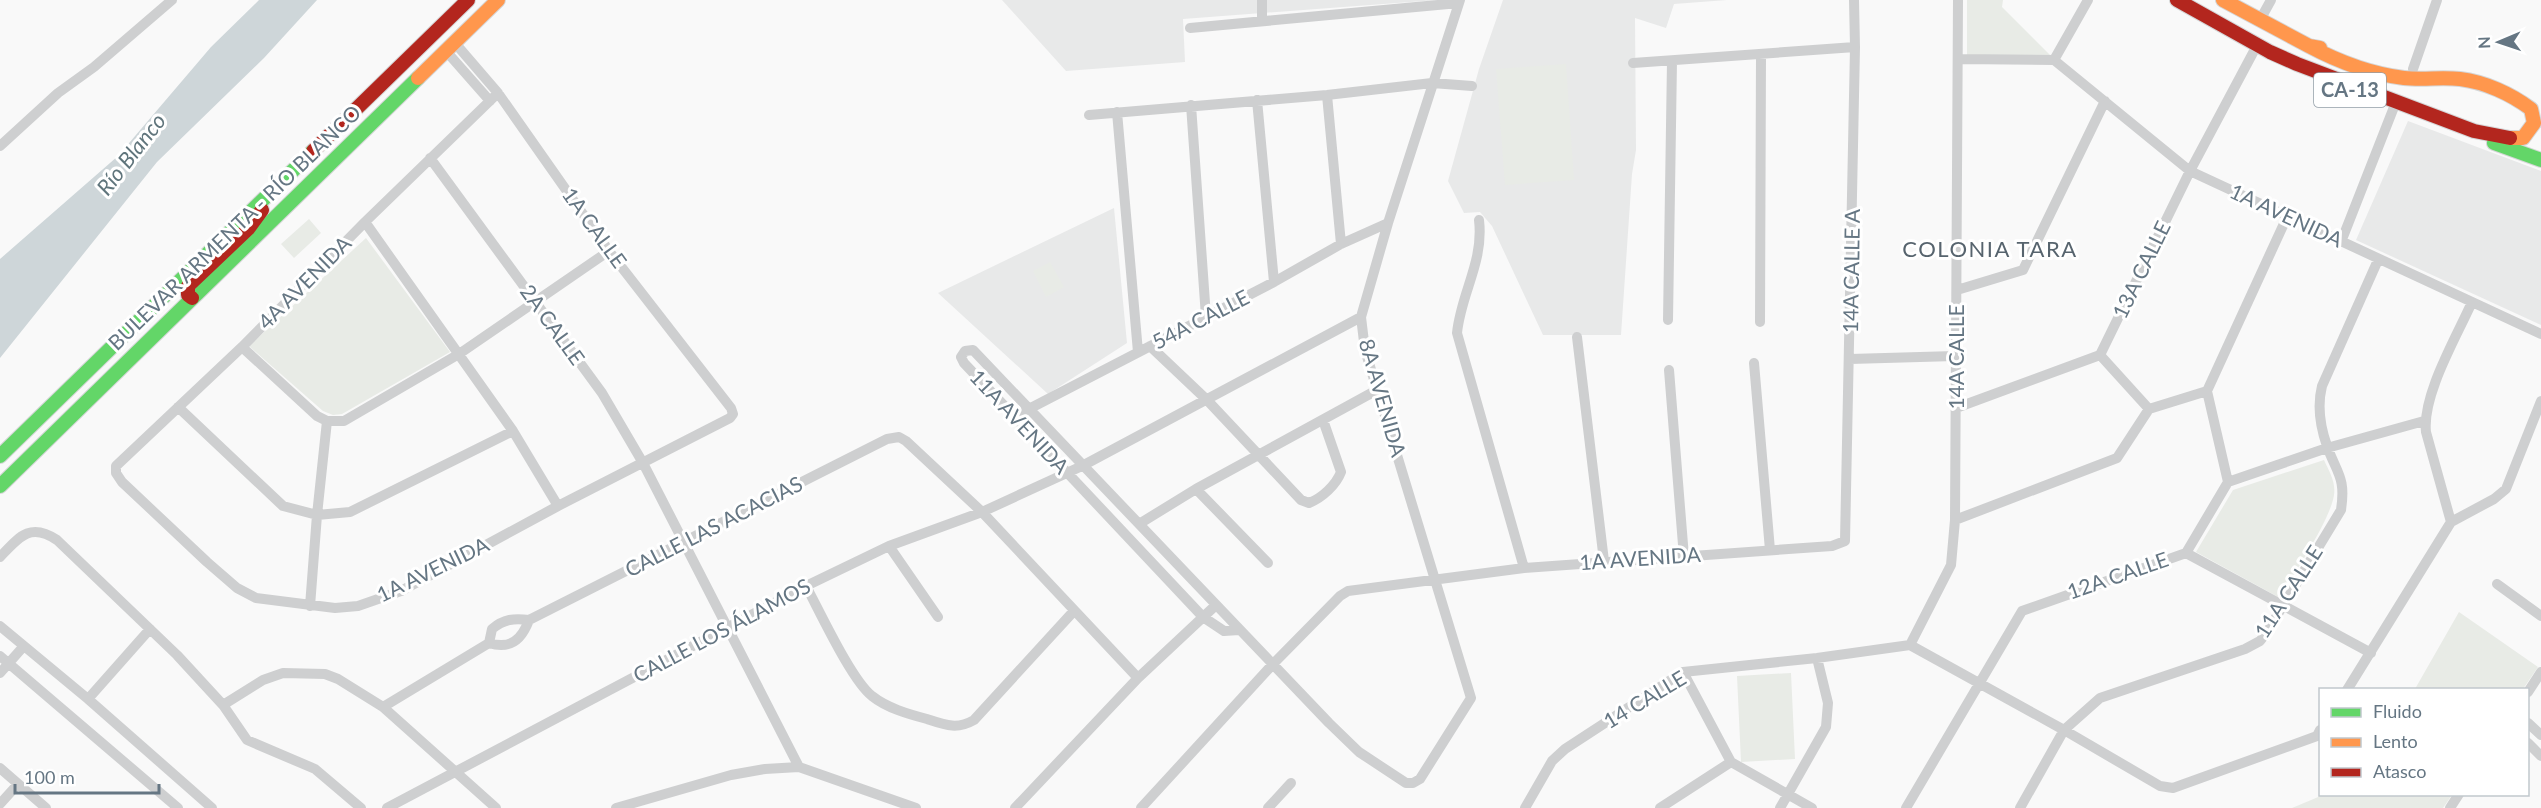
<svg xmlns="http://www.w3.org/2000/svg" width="2541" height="808" font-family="Lato,sans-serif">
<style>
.built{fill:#e8e9e9}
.green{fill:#e8ebe6}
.water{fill:#ced6d9}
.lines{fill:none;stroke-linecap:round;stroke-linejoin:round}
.fast-casing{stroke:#d5d6d7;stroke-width:16}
.slow-casing{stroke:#d5d6d7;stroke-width:16}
.jam-casing{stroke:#d5d6d7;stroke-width:16}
.street{stroke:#cecfd0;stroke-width:10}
.fast{stroke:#63d668;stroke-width:14}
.slow{stroke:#ff974d;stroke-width:14}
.jam{stroke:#b3261e;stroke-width:14}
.labels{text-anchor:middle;stroke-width:6;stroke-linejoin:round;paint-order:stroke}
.shield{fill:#fff;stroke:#939fa8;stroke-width:1.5}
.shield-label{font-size:20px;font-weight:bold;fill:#657683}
.street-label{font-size:21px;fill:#657683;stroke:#fff}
.water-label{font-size:22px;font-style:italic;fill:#60757c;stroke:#fff}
.neighbourhood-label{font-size:22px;letter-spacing:1.5px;fill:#57646e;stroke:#fff}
</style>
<rect width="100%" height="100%" fill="#f9f9f9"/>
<path class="built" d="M 1002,0 L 1437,0 L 1183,19 L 1185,62 L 1066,71 Z
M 1503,0 L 1727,0 L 1674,4 L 1666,28 L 1635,18 L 1636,150 L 1632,174 L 1621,335 L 1543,335 L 1492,226 L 1480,212 L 1464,213 L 1448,181 L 1479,69 Z
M 2408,121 L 2541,171 L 2541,325 L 2356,240 Z
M 1114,208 L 1127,343 L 1048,394 L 938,293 Z"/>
<path class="green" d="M 1967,0 L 2003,0 L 2002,7 L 2052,57 L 1967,55 Z
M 1566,64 L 1574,180 L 1505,185 L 1496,69 Z
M 309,219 L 321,233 L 294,258 L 281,244 Z
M 366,238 L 450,352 L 342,414 L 333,415 L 323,411 L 249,346 Z
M 1050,262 L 1064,287 L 1046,297 L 1033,271 Z
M 2324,460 C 2329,471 2336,482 2334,495 C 2330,521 2294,573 2280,598 L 2196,552 L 2233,490 Z
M 2459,612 L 2538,667 L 2523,689 L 2415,689 Z
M 1791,673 L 1795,759 L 1741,762 L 1737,676 Z
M 2323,795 L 2324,794 L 2452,795 L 2443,808 L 2292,808 Z"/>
<path class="water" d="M 259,0 L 317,0 L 264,58 L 157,162 L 0,358 L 0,259 L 118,156 L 211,47 Z"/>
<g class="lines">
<defs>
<path id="fast" d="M 2494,143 L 2541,160
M 0,456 L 313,151
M 0,486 L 418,78"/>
<path id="slow" d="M 2223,0 L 2309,46 L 2320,48
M 2309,46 C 2339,62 2371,74 2404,78 C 2423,80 2441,77 2460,79 C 2485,82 2511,94 2531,109 L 2534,123 L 2523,138 L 2510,138
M 418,78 L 498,0"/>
<path id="jam" d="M 2177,0 L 2270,52 L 2297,64 L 2474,131 L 2510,138
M 313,151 L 468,0
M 192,298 L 188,295 L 188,286 L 248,229 L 262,210"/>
</defs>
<use href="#fast" class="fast-casing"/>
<use href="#slow" class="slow-casing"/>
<use href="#jam" class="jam-casing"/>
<path class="street" d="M 1262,0 L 1262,21
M 2260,20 L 2271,0
M 1190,28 L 1459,3
M 455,43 L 498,93 L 609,251 L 731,408 L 733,414 L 730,418 L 558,506 L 401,591 L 358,606 L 335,608 L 256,598 L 237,588 L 207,562 L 122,482 L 116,473 L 116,466 L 242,347 L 365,222 L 498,93
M 446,51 L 490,101
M 1959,59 L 2054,60 L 2088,0
M 2054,60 L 2190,171 L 2541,334
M 1633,63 L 1855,47
M 2413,69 L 2437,0
M 1327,95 L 1341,244
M 1257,100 L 1274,282
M 1191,105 L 1206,317
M 1117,112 L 1138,352
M 1089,115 L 1327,95 L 1432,83 L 1472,86
M 0,146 L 58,93 L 94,67 L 172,0
M 430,158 L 602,393 L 643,463 L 799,767
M 1479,220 C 1484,262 1461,293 1457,333 L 1524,568
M 365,222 L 513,431 L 558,506
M 2341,242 L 2394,107
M 1957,290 L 2023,270 L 2105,101
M 1668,320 L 1672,61
M 1760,322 L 1761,54
M 1577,337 L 1604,561
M 1150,346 L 1207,400 L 1301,500 L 1309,503 C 1322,498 1336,485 1341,472 L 1323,420
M 242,347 L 317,416 L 327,421 L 317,515 L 310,606
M 2100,355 L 2149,409 L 2207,391
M 1850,359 L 1955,356
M 1754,363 L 1770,550
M 1669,370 L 1684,557
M 178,407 L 283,506 L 317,515 L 350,512 L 513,431
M 1956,408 L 2100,355 L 2190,171 L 2255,49
M 1023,412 L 1274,282 L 1341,244 L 1388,223
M 327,421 L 344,421 L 459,354 L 609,251
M 2228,482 L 2327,448 L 2424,421
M 1196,489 L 1268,563
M 1955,520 L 2117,458 L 2149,409
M 2451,522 L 2426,432 C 2422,395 2456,338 2472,302
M 1139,524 L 1196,489 L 1377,390
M 889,546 L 938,617
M 2186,553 L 2371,653
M 0,557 C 19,537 30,522 57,540 L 177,655 L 223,705 L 247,740 L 315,769 L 361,808
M 2497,584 L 2541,616
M 806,586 C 820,612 852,681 872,696 C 887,708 908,714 927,719 C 945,725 957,730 974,720 L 1073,612
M 0,626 L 88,699 L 212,808
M 1239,630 L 1224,631 L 1203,617 L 964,363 L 961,357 L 965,351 L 973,350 L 1329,723 L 1359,752 L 1406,783 L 1413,783 L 1420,779 L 1471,698 L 1365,350 L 1361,317 L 1388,223 L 1460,0
M 489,643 C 511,650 522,639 529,620
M 1910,645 L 1951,565 L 1955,520 L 1958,0
M 1910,645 L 2064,730 L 2160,786 L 2173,788 L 2317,736 L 2320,730
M 0,656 L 178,808
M 1683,672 L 1731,762 L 1812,808
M 0,673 L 23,647
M 2347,690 L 2451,522 L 2494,499 L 2506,489 L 2541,401
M 2528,692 L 2541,672
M 88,699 L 150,629
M 223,705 L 263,680 L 283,673 L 325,674 L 338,679 L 383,707 L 496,808
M 383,707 L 489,643 L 492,629 C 504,619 514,618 529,620 L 887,439 L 899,437 L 906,441 L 982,512 L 1138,678
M 2528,723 L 2541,735
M 2528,743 L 2541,756
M 0,768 L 46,808
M 0,804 L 18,784
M 387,808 L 806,586 L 889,546 L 982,512 L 1082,466 L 1361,317
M 616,808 L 731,775 L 765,769 L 799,767 L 916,808
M 1015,808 L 1138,678 L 1216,605
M 1141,808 L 1273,664 L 1340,596 L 1348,591 L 1524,568 L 1832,546 L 1845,541 L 1855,47 L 1854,0
M 1268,808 L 1291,783
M 1525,808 L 1552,761 L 1565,749 L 1683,672 L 1817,658 L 1910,645
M 1660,808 L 1731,762
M 1780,808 L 1826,727 L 1828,703 L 1817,658
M 1906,808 L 2022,611 L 2186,553 L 2228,482 L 2207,391 L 2287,217
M 2020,808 L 2064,730 L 2100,698 L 2245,649 L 2260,641 L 2267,632 L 2341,510 C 2346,477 2337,474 2327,446 C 2320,426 2317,406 2322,386 L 2378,260
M 2450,808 L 2459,794"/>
<use href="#fast" class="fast"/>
<use href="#slow" class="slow"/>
<use href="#jam" class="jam"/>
</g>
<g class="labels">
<rect class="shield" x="2314" y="73" width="72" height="34" rx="4.5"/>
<g class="shield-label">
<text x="2350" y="97">CA-13</text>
</g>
<g class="street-label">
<text transform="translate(2286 216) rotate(25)" y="7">1A AVENIDA</text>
<text transform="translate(235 228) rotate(-44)" y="7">BULEVAR ARMENTA - RÍO BLANCO</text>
<text transform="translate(594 228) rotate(54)" y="7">1A CALLE</text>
<text transform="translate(2142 270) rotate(-64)" y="7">13A CALLE</text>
<text transform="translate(1852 271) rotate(-89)" y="7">14A CALLE A</text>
<text transform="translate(305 283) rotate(-45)" y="7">4A AVENIDA</text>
<text transform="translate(1201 320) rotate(-27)" y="7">54A CALLE</text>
<text transform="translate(552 325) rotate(54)" y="7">2A CALLE</text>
<text transform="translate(1957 357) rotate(-90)" y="7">14A CALLE</text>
<text transform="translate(1382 398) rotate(74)" y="7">8A AVENIDA</text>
<text transform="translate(1019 422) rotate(47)" y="7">11A AVENIDA</text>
<text transform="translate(714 527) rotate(-27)" y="7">CALLE LAS ACACIAS</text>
<text transform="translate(1640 559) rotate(-4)" y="7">1A AVENIDA</text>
<text transform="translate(433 570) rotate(-26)" y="7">1A AVENIDA</text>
<text transform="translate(2118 576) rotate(-19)" y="7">12A CALLE</text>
<text transform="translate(2289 592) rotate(-57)" y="7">11A CALLE</text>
<text transform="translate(722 631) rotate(-28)" y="7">CALLE LOS ÁLAMOS</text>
<text transform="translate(1645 700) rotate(-31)" y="7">14 CALLE</text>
</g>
<g class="water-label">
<text transform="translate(131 154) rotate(-52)" y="8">Río Blanco</text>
</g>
<g class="neighbourhood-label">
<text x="1990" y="257">COLONIA TARA</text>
</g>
</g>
<rect x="2319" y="688" width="210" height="108" fill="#ffffff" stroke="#c1c8cd" stroke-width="1.5"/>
<rect x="2331" y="708" width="30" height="9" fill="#63d668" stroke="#c1c8cd" stroke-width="1.5"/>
<text x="2373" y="718" font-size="18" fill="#657683">Fluido</text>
<rect x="2331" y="738" width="30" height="9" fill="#ff974d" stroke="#c1c8cd" stroke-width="1.5"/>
<text x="2373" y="748" font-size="18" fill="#657683">Lento</text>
<rect x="2331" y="768" width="30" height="9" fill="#b3261e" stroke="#c1c8cd" stroke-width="1.5"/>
<text x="2373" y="778" font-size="18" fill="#657683">Atasco</text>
<g transform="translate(2499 42) rotate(268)" stroke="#ffffff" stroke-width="4.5" paint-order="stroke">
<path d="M0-4.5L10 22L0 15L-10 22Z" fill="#657683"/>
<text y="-9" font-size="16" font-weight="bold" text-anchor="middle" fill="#657683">N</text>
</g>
<path d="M15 784v9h144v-9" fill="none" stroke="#657683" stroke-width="3"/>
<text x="24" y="784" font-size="18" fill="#657683" stroke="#ffffff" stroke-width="4.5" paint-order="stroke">100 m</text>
</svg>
